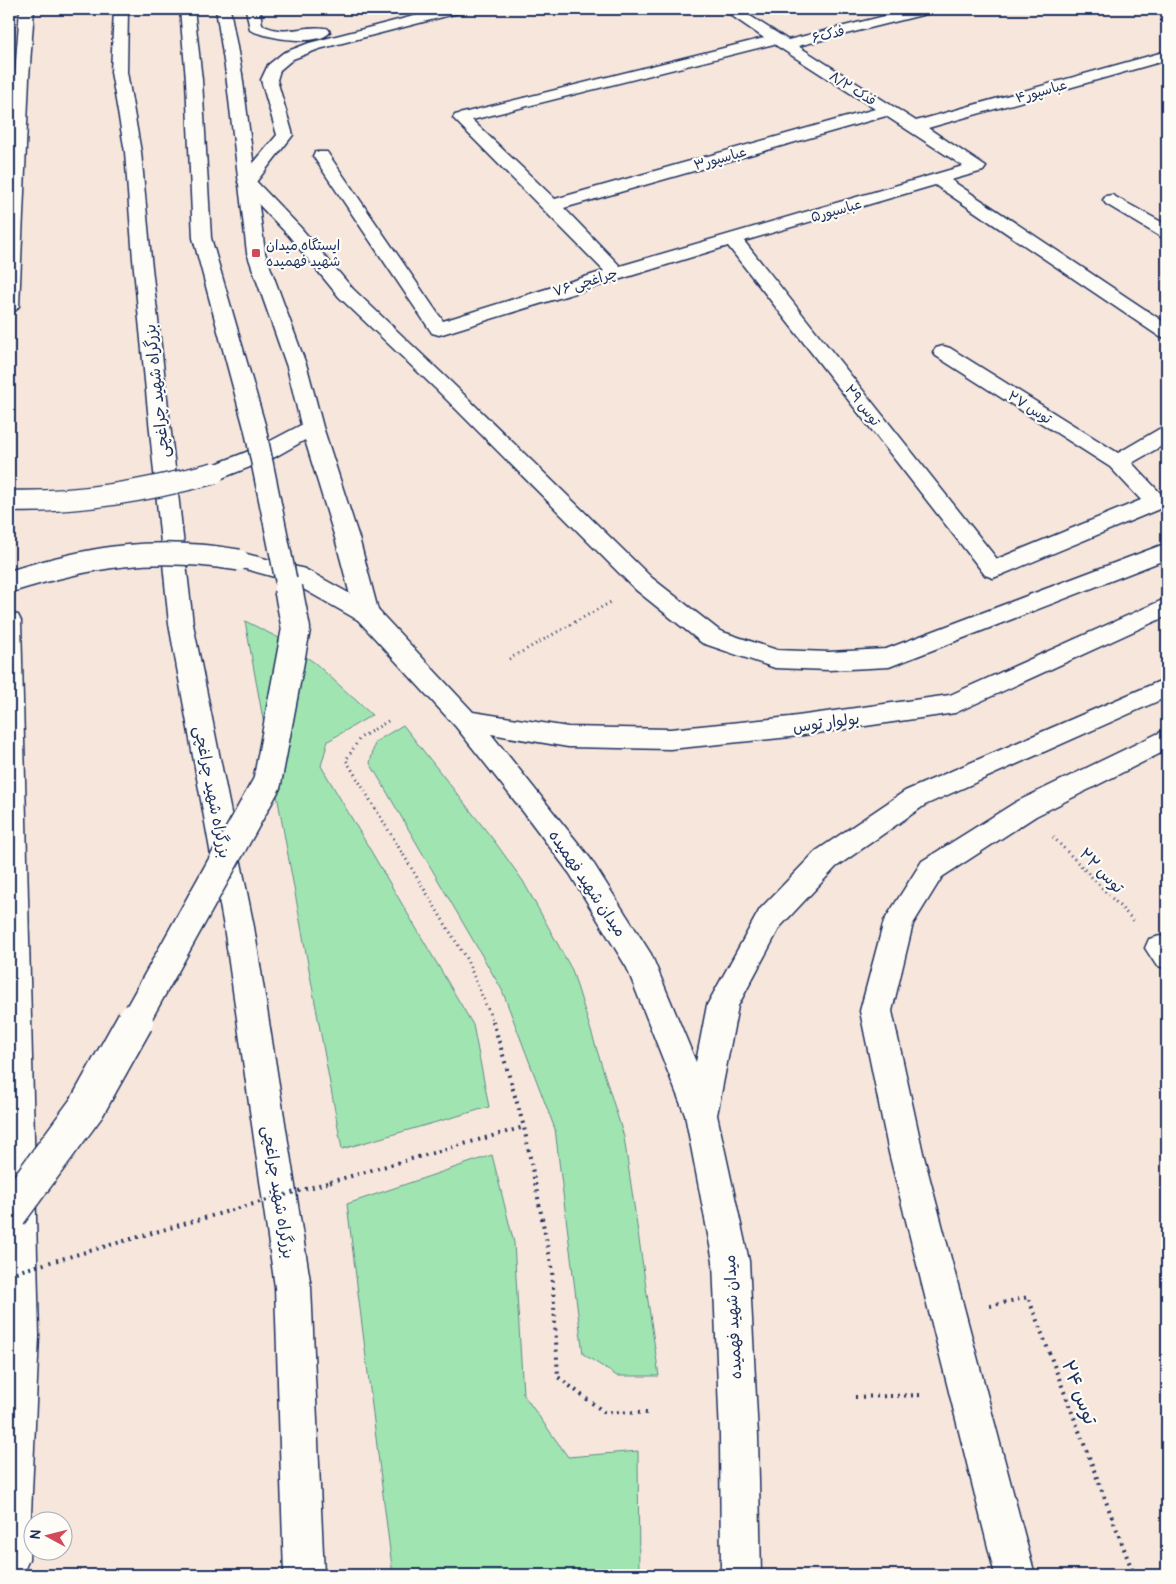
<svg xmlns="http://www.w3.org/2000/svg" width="1176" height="1584" font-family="Pangolin,'Playpen Sans Arabic',sans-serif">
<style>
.green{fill:#a0e5b1;stroke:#5e8a88}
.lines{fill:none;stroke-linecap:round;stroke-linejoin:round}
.street-casing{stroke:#1b2f5e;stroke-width:3}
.secondary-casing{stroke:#1b2f5e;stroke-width:3}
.primary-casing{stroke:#1b2f5e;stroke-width:3}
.highway-casing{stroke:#1b2f5e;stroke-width:3}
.path-far1{stroke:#1b2f5e;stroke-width:3;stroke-dasharray:1 4;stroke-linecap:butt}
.path{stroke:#1b2f5e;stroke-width:4;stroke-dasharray:2 5;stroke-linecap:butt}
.street{fill:#fdfcf7;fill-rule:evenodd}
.secondary{fill:#fdfcf7;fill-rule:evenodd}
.primary{fill:#fdfcf7;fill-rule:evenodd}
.highway{fill:#fdfcf7;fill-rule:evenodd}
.primary-bridge-far2-casing{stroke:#1b2f5e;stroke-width:24;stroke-linecap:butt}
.primary-bridge-far1-casing{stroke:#1b2f5e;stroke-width:31;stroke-linecap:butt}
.primary-bridge-casing{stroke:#1b2f5e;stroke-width:39;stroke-linecap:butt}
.highway-bridge-casing{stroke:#1b2f5e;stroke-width:24;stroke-linecap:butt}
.path-bridge{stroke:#1b2f5e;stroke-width:4;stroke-dasharray:2 5;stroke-linecap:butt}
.primary-bridge-far2{stroke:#fdfcf7;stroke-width:21}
.primary-bridge-far1{stroke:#fdfcf7;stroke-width:28}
.primary-bridge{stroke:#fdfcf7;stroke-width:36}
.highway-bridge{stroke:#fdfcf7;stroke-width:21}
.poi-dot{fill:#d1495b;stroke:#fdfcf7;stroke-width:2}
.labels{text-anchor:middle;stroke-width:4.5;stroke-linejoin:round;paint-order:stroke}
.far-street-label{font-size:14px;fill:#1b2f5e;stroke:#fdfcf7}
.far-poi-label{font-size:14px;fill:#1b2f5e;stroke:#fdfcf7;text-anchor:start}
.street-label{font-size:16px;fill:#1b2f5e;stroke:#fdfcf7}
.near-street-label{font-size:19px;fill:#1b2f5e;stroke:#fdfcf7}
</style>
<rect width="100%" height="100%" fill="#f7e6dc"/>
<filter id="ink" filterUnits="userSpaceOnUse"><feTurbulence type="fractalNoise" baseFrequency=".02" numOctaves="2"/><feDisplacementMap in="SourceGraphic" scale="10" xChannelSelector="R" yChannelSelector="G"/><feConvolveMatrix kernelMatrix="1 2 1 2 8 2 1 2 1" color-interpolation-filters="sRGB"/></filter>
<g filter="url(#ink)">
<path class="green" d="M 245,621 L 277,637 L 315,663 L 372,715 L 328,741 L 321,766 L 473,1025 L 489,1107 L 342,1149 Z
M 403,725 L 495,842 L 523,881 L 572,970 L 624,1137 L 659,1376 L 617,1376 L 583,1354 L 555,1129 L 502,990 L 370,763 L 375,742 Z
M 492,1155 L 514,1243 L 523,1394 L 568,1457 L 638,1451 L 639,1575 L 393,1575 L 347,1204 Z"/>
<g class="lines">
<defs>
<path id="street" d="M 722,9 L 739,9 L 788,40 L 913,9 L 936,9 L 934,12 L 798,46 L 916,121 L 1167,51 L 1167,60 L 928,128 L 986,167 L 983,171 L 951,180 L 1167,324 L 1167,339 L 1160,337 L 935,185 L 744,241 L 997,559 L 1141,500 L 1110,467 L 936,356 L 933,352 L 936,348 L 943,346 L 950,348 L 1118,453 L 1159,429 L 1167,428 L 1167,443 L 1132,463 L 1164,497 L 1167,502 L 1164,507 L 1001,575 L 993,578 L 985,575 L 728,246 L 439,335 L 432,333 L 313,156 L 315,152 L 327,152 L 443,321 L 604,271 L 453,118 L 455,115 L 764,38 ZM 774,44 L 875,109 L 555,199 L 472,120 ZM 886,116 L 963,166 L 620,266 L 564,208 Z
M 1112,195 L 1167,225 L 1167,238 L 1161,237 L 1106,204 L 1103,200 L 1106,196 Z
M 1160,936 L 1167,938 L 1167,969 L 1156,965 L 1145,948 L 1149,939 Z"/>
<path id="secondary" d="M 216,9 L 230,9 L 242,74 L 239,77 L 234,79 L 226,74 Z
M 246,9 L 260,9 L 262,25 C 287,37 301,25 324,28 C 329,28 328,29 330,32 C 319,47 265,38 250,30 Z
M 441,9 L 464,9 L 462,12 L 319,49 L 293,59 L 280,70 L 277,80 L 293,135 L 253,186 L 241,186 L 238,182 L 241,178 L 277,135 L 261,80 L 268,65 L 283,53 L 309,43 Z"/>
<path id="primary" d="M 180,9 L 194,9 L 202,80 L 211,238 L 266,428 L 263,433 L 255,434 L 247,433 L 244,428 L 193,238 L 186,80 Z
M 247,177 L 253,178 L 301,228 L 353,289 L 451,382 L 652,578 L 720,631 L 777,650 L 829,652 L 886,649 L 1167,543 L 1167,559 L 889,667 L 829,670 L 775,668 L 702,643 L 636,590 L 437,390 L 339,297 L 289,236 L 241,186 L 238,182 L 241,178 Z
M 239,552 L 305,569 L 376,608 L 473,712 L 568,727 L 670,729 L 790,717 L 950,695 L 1167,598 L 1167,616 L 955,713 L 790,737 L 670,749 L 568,747 L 491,734 L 590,858 L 651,954 L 696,1062 L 707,1005 L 760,909 L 816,851 L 905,791 L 1167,678 L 1167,697 L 925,805 L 836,867 L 780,927 L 738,1006 L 717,1115 L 749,1261 L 758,1436 L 761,1575 L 721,1575 L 720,1436 L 713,1261 L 685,1115 L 627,968 L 570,874 L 518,805 L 456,727 L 358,620 L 289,581 L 231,565 L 227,560 L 231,555 Z
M 1167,729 L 1167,750 L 1036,816 L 942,877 L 913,924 L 892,1011 L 923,1153 L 1035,1575 L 995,1575 L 889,1153 L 860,1011 L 884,921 L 922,861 L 1016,802 Z"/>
<path id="highway" d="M 20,9 L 34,9 L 29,78 L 19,306 L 16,310 L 9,312 L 9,151 Z
M 114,9 L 128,9 L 127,72 L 141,152 L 151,259 L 193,624 L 254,927 L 311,1287 L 324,1575 L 284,1575 L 275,1287 L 224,927 L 169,624 L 133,259 L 125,152 L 111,72 Z
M 234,69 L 242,74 L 265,253 L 307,367 L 323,427 L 359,538 L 379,614 L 376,620 L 367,622 L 358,620 L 355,614 L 335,538 L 305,440 L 275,457 L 222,478 L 214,480 L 206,478 L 203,473 L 206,468 L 259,447 L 301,425 L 287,367 L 247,253 L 226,74 Z
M 9,613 L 18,615 L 21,621 L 39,1336 L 29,1559 L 23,1573 L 9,1575 Z"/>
</defs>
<use href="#street" class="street-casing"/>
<use href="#secondary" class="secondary-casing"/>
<use href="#primary" class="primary-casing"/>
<use href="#highway" class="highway-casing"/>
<path class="path-far1" d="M 509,659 L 611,602
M 388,721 L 360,738 L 346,760 L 467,960 L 493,1022
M 1053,837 L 1135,922"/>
<path class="path" d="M 493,1021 L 524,1127 L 552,1269 L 558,1377 L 604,1412 L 649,1413
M 330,1182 L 524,1127
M 990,1306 L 1028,1297 L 1134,1575
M 855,1397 L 924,1395"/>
<use href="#street" class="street"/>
<use href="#secondary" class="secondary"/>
<use href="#primary" class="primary"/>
<use href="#highway" class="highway"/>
<defs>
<path id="primary-bridge-far2" d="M 255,428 L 288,590
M 9,582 C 91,556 154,546 239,560"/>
<path id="primary-bridge-far1" d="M 134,1022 L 267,783 L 296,629 L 288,588"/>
<path id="primary-bridge" d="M 9,1213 L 87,1107 L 135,1021"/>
<path id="highway-bridge" d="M 9,501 C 79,503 146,491 214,473"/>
</defs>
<use href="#primary-bridge-far2" class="primary-bridge-far2-casing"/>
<use href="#primary-bridge-far1" class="primary-bridge-far1-casing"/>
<use href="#primary-bridge" class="primary-bridge-casing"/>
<use href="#highway-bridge" class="highway-bridge-casing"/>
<path class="path-bridge" d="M 9,1274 L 330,1182"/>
<use href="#primary-bridge-far2" class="primary-bridge-far2"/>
<use href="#primary-bridge-far1" class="primary-bridge-far1"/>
<use href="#primary-bridge" class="primary-bridge"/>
<use href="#highway-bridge" class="highway-bridge"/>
</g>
</g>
<rect class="poi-dot" x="251" y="248" width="10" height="10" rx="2.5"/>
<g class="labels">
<g class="far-street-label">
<text transform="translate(828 34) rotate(-14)" y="5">فدک۶</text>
<text transform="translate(853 88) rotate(32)" y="5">فدک ۸/۲</text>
<text transform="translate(1041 91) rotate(-16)" y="5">عباسپور۴</text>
<text transform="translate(720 158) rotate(-16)" y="5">عباسپور۳</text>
<text transform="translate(836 210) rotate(-16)" y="5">عباسپور۵</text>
<text transform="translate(585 282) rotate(-17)" y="5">چراغچی ۷۶</text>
<text transform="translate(863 405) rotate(52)" y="5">توس ۲۹</text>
<text transform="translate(1030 407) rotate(32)" y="5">توس ۲۷</text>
</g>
<g class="far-poi-label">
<text x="266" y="250">ایستگاه میدان<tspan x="266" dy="16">شهید فهمیده</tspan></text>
</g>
<g class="street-label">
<text transform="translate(156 391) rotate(-96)" y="6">بزرگراه شهید چراغچی</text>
<text transform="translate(826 722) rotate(-8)" y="6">بولوار توس</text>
<text transform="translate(213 792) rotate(79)" y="6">بزرگراه شهید چراغچی</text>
<text transform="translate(1102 870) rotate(46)" y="6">توس ۲۲</text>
<text transform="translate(588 883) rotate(56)" y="6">میدان شهید فهمیده</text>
<text transform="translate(279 1192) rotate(81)" y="6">بزرگراه شهید چراغچی</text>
<text transform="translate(732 1317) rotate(-93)" y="6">میدان شهید فهمیده</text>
</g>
<g class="near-street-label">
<text transform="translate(1080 1392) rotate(69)" y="7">توس ۲۴</text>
</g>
</g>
<rect width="1176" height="1584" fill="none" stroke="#fdfcf7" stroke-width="30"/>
<rect x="15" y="15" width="1146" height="1554" fill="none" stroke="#1b2f5e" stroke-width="2" filter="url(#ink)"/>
<g transform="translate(48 1536) rotate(277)"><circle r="24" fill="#fdfcf7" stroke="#a3aaba"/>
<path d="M0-4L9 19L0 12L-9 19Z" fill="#d1495b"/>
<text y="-8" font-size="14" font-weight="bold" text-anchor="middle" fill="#1b2f5e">N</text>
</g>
</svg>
